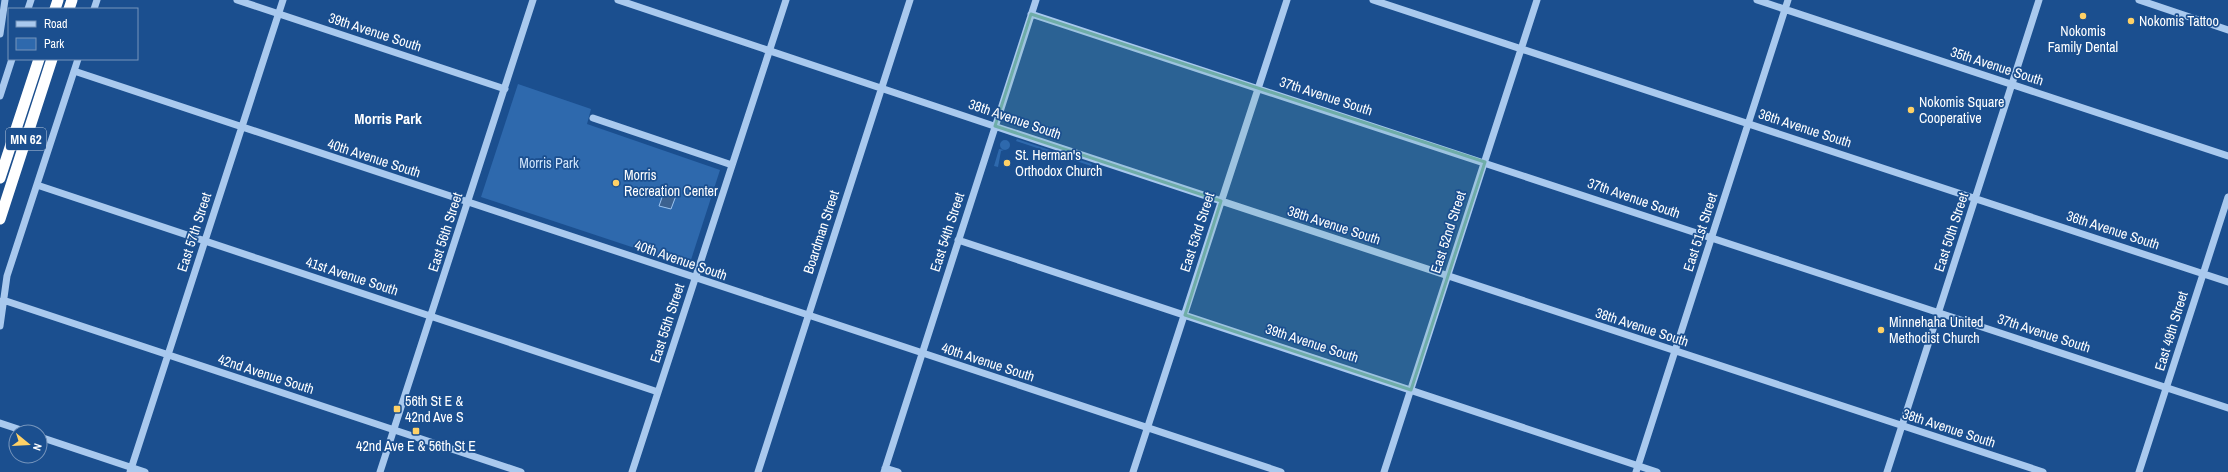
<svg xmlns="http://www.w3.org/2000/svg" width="2228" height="472" font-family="'Archivo Narrow',sans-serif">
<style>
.green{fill:#2e69ad}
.water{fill:#3c6290;stroke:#9cc4f0}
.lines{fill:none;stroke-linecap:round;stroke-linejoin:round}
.minor{stroke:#a9c9ee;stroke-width:7}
.highway{stroke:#fff;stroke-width:11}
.marked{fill:#6fada8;fill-opacity:0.2;stroke:#6fada8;stroke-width:3;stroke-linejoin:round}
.poi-dot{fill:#ffd166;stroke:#1b4f8f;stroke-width:1.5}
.labels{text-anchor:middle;stroke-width:3.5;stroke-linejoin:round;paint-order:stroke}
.shield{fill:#1b4f8f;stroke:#bbcadd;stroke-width:1}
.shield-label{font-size:13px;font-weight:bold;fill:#fff}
.poi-label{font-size:14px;fill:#fff;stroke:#1b4f8f;text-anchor:start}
.street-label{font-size:14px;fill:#fff;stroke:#1b4f8f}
.park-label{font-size:14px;fill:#cfe3fa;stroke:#1b4f8f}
.neighbourhood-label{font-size:15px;font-weight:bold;fill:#fff;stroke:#1b4f8f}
</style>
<rect width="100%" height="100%" fill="#1b4f8f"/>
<path class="green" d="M 518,84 L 591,109 L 587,124 L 720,170 L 689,266 L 481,197 Z
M 1017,139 L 1092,164 L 1091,166 L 1016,141 Z
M1000 145a5 5 0 1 1 10 0a5 5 0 1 1-10 0Z
M 999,149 L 1004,150 L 1001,151 L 998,167 L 994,166 Z"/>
<path class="water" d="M 665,189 L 677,193 L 671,209 L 659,206 Z"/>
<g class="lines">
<path class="minor" d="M 237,0 L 505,89
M 618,0 L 1003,129 L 2043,472
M 1373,0 L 2228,282
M 1757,0 L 2228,156
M 2139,0 L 2228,30
M 28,9 L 31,0
M 94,9 L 97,0
M 1031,14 L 2228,408
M 0,34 L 5,0
M 74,71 L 1281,472
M 0,96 L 12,59
M 593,118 L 732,165
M 37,185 L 658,392
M 958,240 L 1657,472
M 3,300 L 521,472
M 0,326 L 7,276 L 78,59
M 0,423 L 27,432
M 40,437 L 145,472
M 885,468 L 898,472
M 130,472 L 283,0
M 380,472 L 533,0
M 632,472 L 786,0
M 758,472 L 910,0
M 884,472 L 1036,0
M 1133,472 L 1287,0
M 1384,472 L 1537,0
M 1636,472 L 1788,0
M 1887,472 L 2039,0
M 2139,472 L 2228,197"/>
<path class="highway" d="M 55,9 L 58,0
M 69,9 L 72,0
M 0,178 L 39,59
M 0,219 L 52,59"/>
</g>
<path class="marked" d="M 1031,14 L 1485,162 L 1411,390 L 1185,315 L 1221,201 L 995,126 Z"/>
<g class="poi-dot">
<circle cx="2083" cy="16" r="4"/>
<circle cx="2131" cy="21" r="4"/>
<circle cx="1911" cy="110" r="4"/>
<circle cx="1007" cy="163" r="4"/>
<circle cx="616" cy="183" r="4"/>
<circle cx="1881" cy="330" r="4"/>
<rect x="393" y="405" width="8" height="8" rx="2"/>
<rect x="412" y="427" width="8" height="8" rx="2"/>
</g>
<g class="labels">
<rect class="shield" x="6" y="128" width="40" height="22" rx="3"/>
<g class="shield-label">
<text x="26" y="144">MN 62</text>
</g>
<g class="poi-label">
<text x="2139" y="26">Nokomis Tattoo</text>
<text x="2083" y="36" text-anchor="middle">Nokomis<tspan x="2083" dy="16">Family Dental</tspan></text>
<text x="1919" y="107">Nokomis Square<tspan x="1919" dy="16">Cooperative</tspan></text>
<text x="1015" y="160">St. Herman's<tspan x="1015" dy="16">Orthodox Church</tspan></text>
<text x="624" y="180">Morris<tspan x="624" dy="16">Recreation Center</tspan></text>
<text x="1889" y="327">Minnehaha United<tspan x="1889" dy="16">Methodist Church</tspan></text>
<text x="405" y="406">56th St E &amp;<tspan x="405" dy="16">42nd Ave S</tspan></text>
<text x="416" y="451" text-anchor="middle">42nd Ave E &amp; 56th St E</text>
</g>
<g class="street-label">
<text transform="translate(375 32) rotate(18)" y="5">39th Avenue South</text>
<text transform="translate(1997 66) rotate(18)" y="5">35th Avenue South</text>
<text transform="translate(1326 96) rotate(18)" y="5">37th Avenue South</text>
<text transform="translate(1015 119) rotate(19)" y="5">38th Avenue South</text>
<text transform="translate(1805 128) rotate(18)" y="5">36th Avenue South</text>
<text transform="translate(374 158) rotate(18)" y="5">40th Avenue South</text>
<text transform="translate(1634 198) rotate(19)" y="5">37th Avenue South</text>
<text transform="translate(1334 225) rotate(18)" y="5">38th Avenue South</text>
<text transform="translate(2113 230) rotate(18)" y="5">36th Avenue South</text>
<text transform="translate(194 232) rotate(-72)" y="5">East 57th Street</text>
<text transform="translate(445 232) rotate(-72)" y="5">East 56th Street</text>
<text transform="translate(821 232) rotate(-72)" y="5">Boardman Street</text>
<text transform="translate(947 232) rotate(-72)" y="5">East 54th Street</text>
<text transform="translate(1197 232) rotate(-72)" y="5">East 53rd Street</text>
<text transform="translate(1448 232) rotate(-72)" y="5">East 52nd Street</text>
<text transform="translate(1700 232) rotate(-72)" y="5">East 51st Street</text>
<text transform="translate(1951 232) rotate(-72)" y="5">East 50th Street</text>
<text transform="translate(681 260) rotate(19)" y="5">40th Avenue South</text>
<text transform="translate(352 276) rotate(18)" y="5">41st Avenue South</text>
<text transform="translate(667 323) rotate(-72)" y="5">East 55th Street</text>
<text transform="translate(1642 327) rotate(18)" y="5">38th Avenue South</text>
<text transform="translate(2171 331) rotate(-73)" y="5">East 49th Street</text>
<text transform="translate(2044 333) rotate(18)" y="5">37th Avenue South</text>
<text transform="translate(1312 343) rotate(18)" y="5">39th Avenue South</text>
<text transform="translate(988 362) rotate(18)" y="5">40th Avenue South</text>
<text transform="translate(266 374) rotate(18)" y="5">42nd Avenue South</text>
<text transform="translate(1949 428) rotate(18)" y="5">38th Avenue South</text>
</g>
<g class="park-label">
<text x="549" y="168">Morris Park</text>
</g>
<g class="neighbourhood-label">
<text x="388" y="124">Morris Park</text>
</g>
</g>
<rect x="8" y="8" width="130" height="52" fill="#1b4f8f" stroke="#7695bc"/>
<rect x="16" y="21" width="20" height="6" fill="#a9c9ee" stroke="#7695bc"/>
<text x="44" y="28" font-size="12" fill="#ffffff">Road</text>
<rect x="16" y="38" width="20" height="12" fill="#2e69ad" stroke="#7695bc"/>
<text x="44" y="48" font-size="12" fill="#ffffff">Park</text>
<g transform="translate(28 444) rotate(108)"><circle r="19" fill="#1b4f8f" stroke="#7695bc"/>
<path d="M0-3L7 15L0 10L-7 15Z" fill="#ffd166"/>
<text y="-6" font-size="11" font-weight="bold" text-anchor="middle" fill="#ffffff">N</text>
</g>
</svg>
